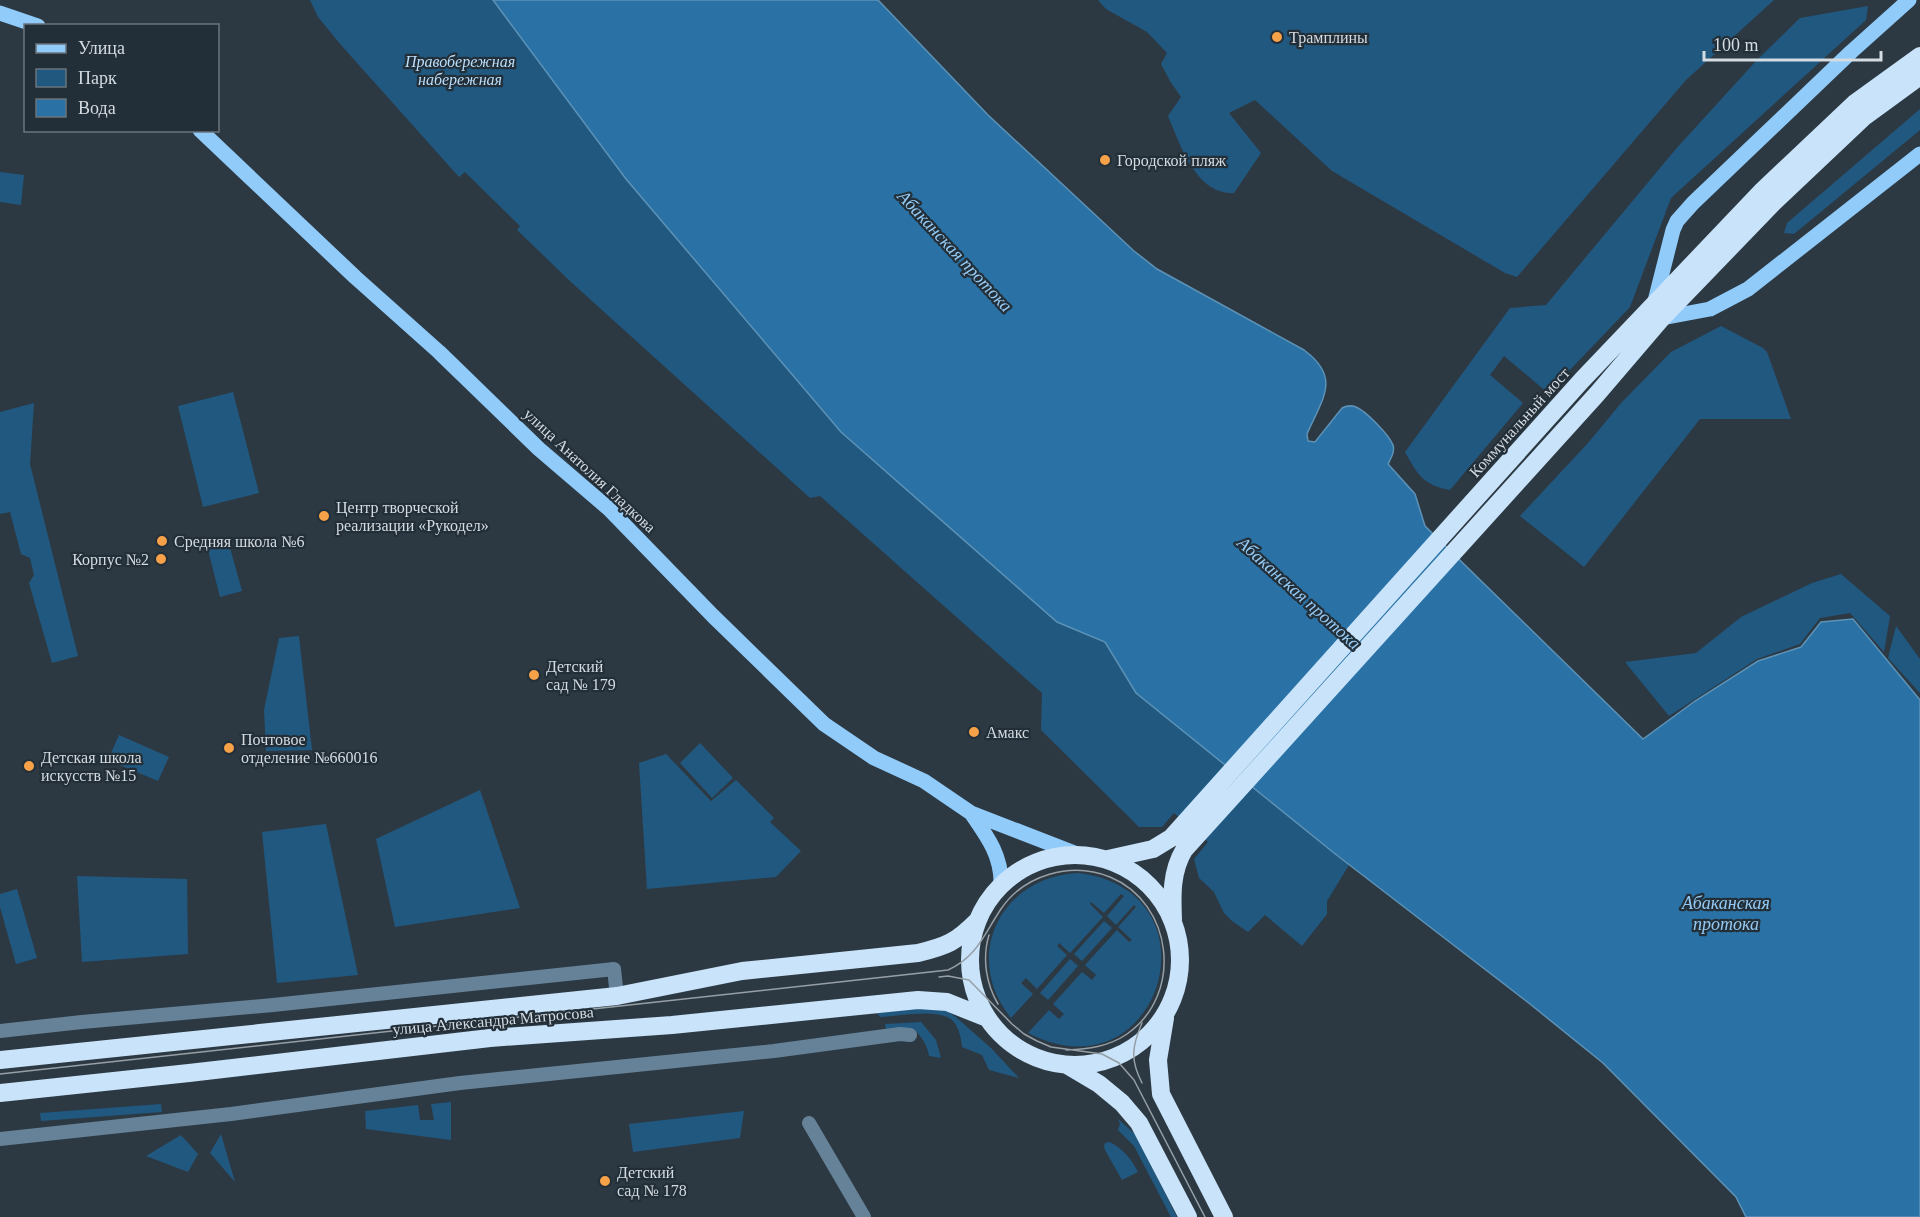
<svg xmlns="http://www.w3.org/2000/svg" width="1920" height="1217" font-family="'Times New Roman',serif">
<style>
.green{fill:#215880}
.water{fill:#2a72a5;stroke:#5d92b7;stroke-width:1.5}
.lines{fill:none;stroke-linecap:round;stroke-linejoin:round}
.minor{stroke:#658299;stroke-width:14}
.major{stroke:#90cbfa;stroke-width:15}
.highway{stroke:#c8e3fa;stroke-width:18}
.tram{stroke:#979fa6;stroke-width:1.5}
.poi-dot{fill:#f7a149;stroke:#232f38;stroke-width:2}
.labels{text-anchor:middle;stroke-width:4.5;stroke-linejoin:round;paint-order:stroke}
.poi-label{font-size:16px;fill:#d4dbe1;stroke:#232f38;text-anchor:start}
.park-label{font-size:16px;font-style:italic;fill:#bbdefb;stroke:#232f38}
.street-label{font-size:16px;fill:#d4dbe1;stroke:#232f38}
.water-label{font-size:18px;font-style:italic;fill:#94c9f3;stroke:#232f38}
</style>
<rect width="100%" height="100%" fill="#2d3942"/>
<path class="green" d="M 310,0 L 493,0 L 626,179 L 841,432 L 1057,622 L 1105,642 L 1136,693 L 1349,865 L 1327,901 L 1327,914 L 1302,946 L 1265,915 L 1248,932 L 1232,921 L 1224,913 L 1214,892 L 1199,878 L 1194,859 L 1208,842 L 1174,813 L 1162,827 L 1139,827 L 1041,730 L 1042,693 L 820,496 L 810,498 L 571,282 L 517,230 L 520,226 L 465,172 L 459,177 L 341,45 L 318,17 Z
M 1098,0 L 1774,0 L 1686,80 L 1517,277 L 1505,273 L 1332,171 L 1255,100 L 1229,113 L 1261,153 L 1234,193 C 1196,195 1180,144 1168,116 L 1181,97 L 1170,81 L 1161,64 L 1167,53 L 1147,32 L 1106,9 Z
M 1868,6 L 1866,20 L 1671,198 L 1630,307 L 1548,393 L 1504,356 L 1490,375 L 1523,403 L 1450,490 C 1423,485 1418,475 1405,452 L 1510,308 L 1546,305 L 1675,150 L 1756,61 L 1800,18 Z
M 1920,109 L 1920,130 L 1794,234 L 1784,233 L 1787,223 Z
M 0,172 L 24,175 L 21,205 L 0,202 Z
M 1721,326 L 1763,348 L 1767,352 L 1791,419 L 1700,419 L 1584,567 L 1520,516 L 1588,443 L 1622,402 L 1671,352 Z
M 233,392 L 259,493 L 203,507 L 178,406 Z
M 34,403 L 30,464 L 78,656 L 52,663 L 29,583 L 34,575 L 30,558 L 21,554 L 10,512 L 0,514 L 0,412 Z
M 229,544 L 242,591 L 220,597 L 208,550 Z
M 1841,574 L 1890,616 L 1884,652 L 1850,613 L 1820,618 L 1800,644 L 1757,659 L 1669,716 L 1625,662 L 1696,653 L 1741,617 L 1812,583 Z
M 1896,626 L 1920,659 L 1920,693 L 1888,658 Z
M 299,636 L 312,750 L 266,751 L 264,710 L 279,638 Z
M 119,735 L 169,757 L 158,781 L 108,760 Z
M 700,743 L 733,778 L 712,798 L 680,763 Z
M 666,754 L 711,801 L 736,780 L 774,818 L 770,822 L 801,851 L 776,877 L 647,889 L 639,763 Z
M 480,790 L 520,908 L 395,927 L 376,839 Z
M 326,824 L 358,975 L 277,983 L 262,832 Z
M 1079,873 C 1223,891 1160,1101 1028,1033 L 1049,1010 L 1059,1019 L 1064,1014 L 1053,1004 L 1082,972 L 1092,980 L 1096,975 L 1085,965 L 1117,930 L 1129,942 L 1132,940 L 1118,927 L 1136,907 L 1134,905 L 1116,925 L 1107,916 L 1124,896 L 1121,894 L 1104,913 L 1091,902 L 1090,904 L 1103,917 L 1070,953 L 1059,943 L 1057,946 L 1067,955 L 1037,989 L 1026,978 L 1021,983 L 1033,994 L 1011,1018 C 961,956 1001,876 1079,873 Z
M 77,876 L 187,879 L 188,954 L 82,962 Z
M 17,889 L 37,958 L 16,964 L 0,907 L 0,894 Z
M 1104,921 L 1112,928 L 1082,961 L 1074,954 Z
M 1070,959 L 1078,966 L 1048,1000 L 1040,993 Z
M 934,1007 L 943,1008 L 957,1018 L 991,1048 L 1019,1078 L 989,1070 L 982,1055 L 962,1047 C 961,1037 959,1027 952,1020 C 938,1008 898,1016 880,1017 L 877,1013 Z
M 921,1022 L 936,1040 L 941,1058 L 929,1056 C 927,1044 922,1038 914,1029 L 886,1029 L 885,1024 Z
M 451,1102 L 451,1140 L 366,1129 L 365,1111 L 418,1105 L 420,1120 L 434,1120 L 431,1104 Z
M 161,1104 L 162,1112 L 41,1121 L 40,1113 Z
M 744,1111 L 740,1138 L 633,1152 L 629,1124 Z
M 1118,1119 L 1136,1135 L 1177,1217 L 1171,1217 L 1134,1146 L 1118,1130 L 1120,1124 Z
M 221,1134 L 235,1182 L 210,1153 Z
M 181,1135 L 198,1154 L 188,1172 L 146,1156 Z
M 1110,1142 C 1123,1149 1131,1158 1138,1172 L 1122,1180 L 1105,1150 L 1104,1146 L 1105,1143 Z"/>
<path class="water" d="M 493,0 L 878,0 L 988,115 L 1134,251 L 1157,269 L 1304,350 C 1342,378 1322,399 1307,434 L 1308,441 L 1315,442 L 1342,408 C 1346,406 1351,405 1356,407 C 1366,411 1389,435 1393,445 C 1395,452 1391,458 1388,464 L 1415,494 L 1425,526 L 1643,739 L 1695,701 L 1758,661 L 1801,647 L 1821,622 L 1853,619 L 1920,700 L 1920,1217 L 1746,1217 L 1736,1197 L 1603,1063 L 1530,1004 L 1334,853 L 1136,693 L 1105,642 L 1057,622 L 841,432 L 626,179 Z"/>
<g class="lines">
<path class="minor" d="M 0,1031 L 82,1022 L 273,1005 L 614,969 L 617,996
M 809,1123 L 864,1217
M 0,1139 L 231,1114 L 460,1083 L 774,1051 L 900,1034 L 910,1035"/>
<path class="major" d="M 0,13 L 38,26
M 200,130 L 355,277 L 439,352 L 539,449 L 609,509 L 713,616 L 824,724 L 874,758 L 924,781 L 971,813 L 1077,854
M 1654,305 L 1673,230 L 1677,221 L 1693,203 L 1851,52 L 1909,0
M 1662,318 L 1710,309 L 1748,289 L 1920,154
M 971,813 C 987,836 1002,856 1001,885"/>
<path class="highway" d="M970 960a105 105 0 1 1 210 0a105 105 0 1 1-210 0Z
M 1108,859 L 1153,849 L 1171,838 L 1582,380 L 1763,190 L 1855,103 L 1920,56
M 1173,920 C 1172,895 1171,872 1184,850 L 1597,394 L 1662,318 L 1773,203 L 1864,117 L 1920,76
M 1165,1018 L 1158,1060 L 1161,1094 L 1224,1217
M 0,1060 L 617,996 L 742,971 L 918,953 C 947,946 956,942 977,921
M 1067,1065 L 1099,1084 L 1122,1103 L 1139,1123 L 1188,1217
M 0,1093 L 189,1073 L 490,1038 L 672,1025 L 918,1000 L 947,1002 L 987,1018"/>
<path class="tram" d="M 989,935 C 982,958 986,984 998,1004
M 939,977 L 948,976 L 969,980 L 1012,1024 L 1024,1034 L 1037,1041 L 1051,1047 L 1102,1054 L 1119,1063 L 1134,1080 L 1205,1217
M 1142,1023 C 1132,1046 1130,1060 1142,1083
M 0,1074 L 948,970 C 977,957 984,934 1001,909 C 1024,875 1071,861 1110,877 C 1173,903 1184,994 1127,1034 C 1108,1047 1088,1049 1066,1050"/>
</g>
<g class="poi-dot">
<circle cx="1277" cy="37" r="6"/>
<circle cx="1105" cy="160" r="6"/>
<circle cx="324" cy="516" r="6"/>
<circle cx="162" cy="541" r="6"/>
<circle cx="161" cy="559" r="6"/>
<circle cx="534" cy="675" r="6"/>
<circle cx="974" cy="732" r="6"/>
<circle cx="229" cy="748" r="6"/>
<circle cx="29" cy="766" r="6"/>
<circle cx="605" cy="1181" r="6"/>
</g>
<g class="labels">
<g class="poi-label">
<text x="1289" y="43">Трамплины</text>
<text x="1117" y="166">Городской пляж</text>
<text x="336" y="513">Центр творческой<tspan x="336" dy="18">реализации «Рукодел»</tspan></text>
<text x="174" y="547">Средняя школа №6</text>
<text x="149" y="565" text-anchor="end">Корпус №2</text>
<text x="546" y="672">Детский<tspan x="546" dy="18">сад № 179</tspan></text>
<text x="986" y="738">Амакс</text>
<text x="241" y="745">Почтовое<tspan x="241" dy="18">отделение №660016</tspan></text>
<text x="41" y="763">Детская школа<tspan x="41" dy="18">искусств №15</tspan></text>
<text x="617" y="1178">Детский<tspan x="617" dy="18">сад № 178</tspan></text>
</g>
<g class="park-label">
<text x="460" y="67">Правобережная<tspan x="460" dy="18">набережная</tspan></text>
</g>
<g class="street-label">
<text transform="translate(1519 422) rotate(-48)" y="6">Коммунальный мост</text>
<text transform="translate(590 470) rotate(43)" y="6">улица Анатолия Гладкова</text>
<text transform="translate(493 1020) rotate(-5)" y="6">улица Александра Матросова</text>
</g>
<g class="water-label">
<text transform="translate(955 251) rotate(47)" y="6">Абаканская протока</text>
<text transform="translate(1299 593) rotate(42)" y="6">Абаканская протока</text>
<text x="1726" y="909">Абаканская<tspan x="1726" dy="21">протока</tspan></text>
</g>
</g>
<rect x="24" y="24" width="195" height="108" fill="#232f38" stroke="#6a747c" stroke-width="1.5"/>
<rect x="36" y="44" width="30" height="9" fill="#90cbfa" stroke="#6a747c" stroke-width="1.5"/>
<text x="78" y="54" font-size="18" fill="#d4dbe1">Улица</text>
<rect x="36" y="69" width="30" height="18" fill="#215880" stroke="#6a747c" stroke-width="1.5"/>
<text x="78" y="84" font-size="18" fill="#d4dbe1">Парк</text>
<rect x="36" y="99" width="30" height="18" fill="#2a72a5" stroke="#6a747c" stroke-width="1.5"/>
<text x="78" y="114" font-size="18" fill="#d4dbe1">Вода</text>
<path d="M1704 51v9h177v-9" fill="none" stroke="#d4dbe1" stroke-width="3"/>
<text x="1713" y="51" font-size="18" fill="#d4dbe1" stroke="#232f38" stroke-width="4.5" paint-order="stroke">100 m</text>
</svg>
